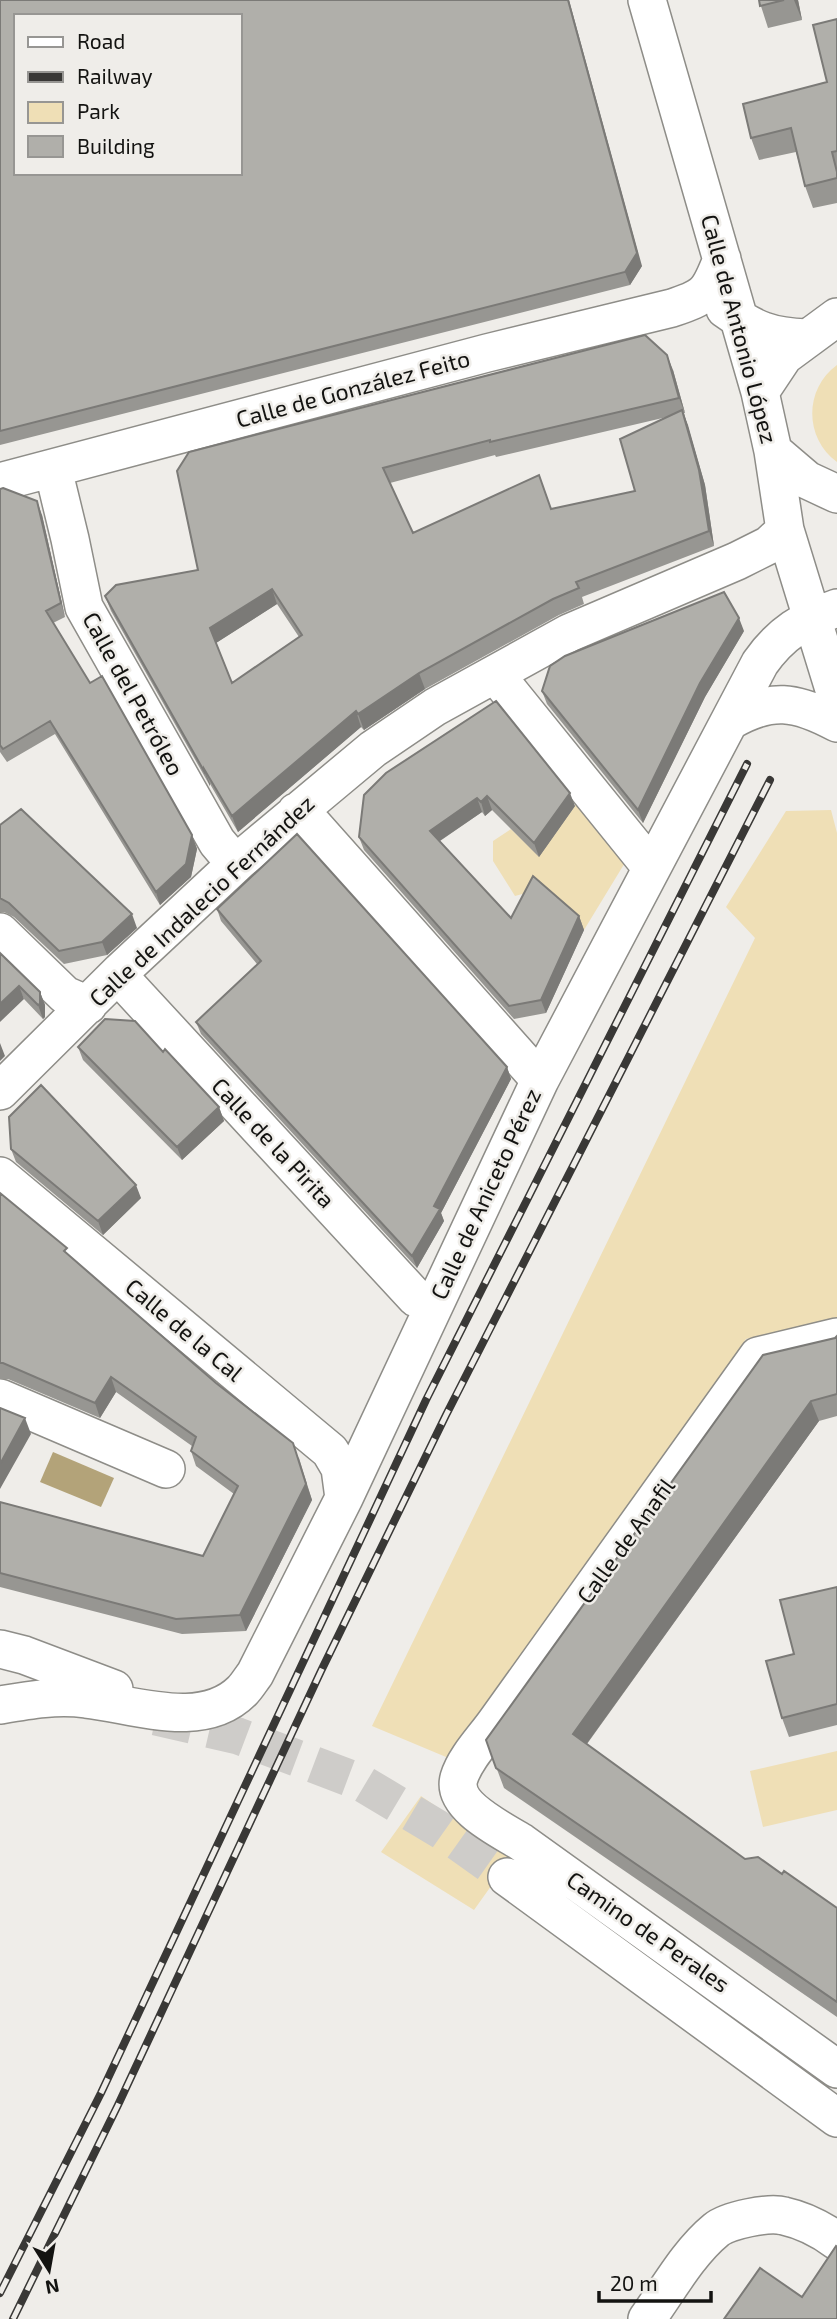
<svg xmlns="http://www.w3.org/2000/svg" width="837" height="2319" font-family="'Exo 2',sans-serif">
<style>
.green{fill:#efdfb6}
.water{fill:#b3a379}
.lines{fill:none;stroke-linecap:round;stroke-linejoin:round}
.minor-tunnel{stroke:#ceccc9;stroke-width:37;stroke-dasharray:37 18;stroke-linecap:butt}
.minor-casing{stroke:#8e8d88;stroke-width:40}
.minor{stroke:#fff;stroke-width:37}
.rail-casing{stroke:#393836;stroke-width:8}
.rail{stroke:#efede9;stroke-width:5;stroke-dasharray:16;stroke-linecap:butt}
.wall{fill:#979692;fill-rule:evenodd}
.shaded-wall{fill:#7b7a77}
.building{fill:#b0afaa;stroke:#7b7a77;stroke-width:2;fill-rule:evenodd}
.labels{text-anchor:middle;stroke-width:5;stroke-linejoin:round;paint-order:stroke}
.street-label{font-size:23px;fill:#131311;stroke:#efede9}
</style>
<rect width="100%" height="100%" fill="#efede9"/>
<path class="green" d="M 837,365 L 837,462 C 804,438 804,389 837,365 Z
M 579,800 L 626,861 L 584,930 L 537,890 L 515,896 L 493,861 L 493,841 L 511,829 L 539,856 Z
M 831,810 L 837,833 L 837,1318 L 746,1339 L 458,1762 L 372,1726 L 755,938 L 726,907 L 786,811 Z
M 837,1751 L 837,1810 L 763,1827 L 750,1771 Z
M 421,1796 L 511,1858 L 474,1910 L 381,1852 Z"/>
<path class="water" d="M 53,1452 L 114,1478 L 101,1507 L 40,1482 Z"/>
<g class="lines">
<path class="minor-tunnel" d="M 156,1717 L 238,1736 L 360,1782 L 442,1831 L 507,1877"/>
<defs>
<path id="minor" d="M 647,0 L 760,392 L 773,451 L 785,530 L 837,699
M 725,309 C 754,330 771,337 807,338
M 760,392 L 784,356 L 837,317
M 773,451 L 807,480 L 837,494
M 53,469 L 70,539 L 84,607 L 217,842 L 228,855 L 240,860
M 0,482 L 487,353 L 672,308 C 706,297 709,293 722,259
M 495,674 L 651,867
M 730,721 C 771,697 796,701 837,723
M 296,812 L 307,818 L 540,1080
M 0,932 L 65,995 L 88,1005
M 121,971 L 128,986 L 416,1298 L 434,1303
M 0,1091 L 121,971 L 240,860 L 373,749 L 435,707 L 569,633 L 737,561 L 769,545 L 785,530
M 0,1176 L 330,1451 L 340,1468 L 344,1498
M 837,1337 L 758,1356 L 496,1722 C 484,1739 465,1758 459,1778 C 451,1806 502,1830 521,1842 L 837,2069
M 0,1398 L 166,1469
M 0,1649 L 24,1655 L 114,1689
M 0,1705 C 29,1700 57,1695 86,1699 C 134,1704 202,1731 242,1691 C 247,1686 251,1679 255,1674 L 344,1498 L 540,1080 L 760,663 C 781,633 803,620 837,608
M 507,1877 L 837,2118
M 647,2319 C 668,2290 688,2253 716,2230 C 728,2220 769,2212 784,2216 C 802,2220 822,2230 837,2241"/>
</defs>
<use href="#minor" class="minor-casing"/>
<use href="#minor" class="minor"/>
<defs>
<path id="rail" d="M 0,2293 L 101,2093 L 426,1400 L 747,764
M 13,2319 L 118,2105 L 321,1671 L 446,1415 L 770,780"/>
</defs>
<use href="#rail" class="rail-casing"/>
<use href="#rail" class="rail"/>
</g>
<path class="wall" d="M 0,0 L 642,266 L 630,285 L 0,445 Z
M 759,0 L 798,0 L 802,20 L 768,28 Z
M 837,19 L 837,203 L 813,208 L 805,186 L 796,152 L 759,160 L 751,138 L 827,82 Z
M 673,370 L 685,413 L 684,413 L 705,485 L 714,546 L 582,597 L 584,604 L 559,615 L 425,689 L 364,730 L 361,727 L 238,832 L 210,784 L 210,786 L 111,611 L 105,596 L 198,570 L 177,471 ZM 667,417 L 635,491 L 551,509 L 413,533 L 390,483 L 495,455 L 496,457 ZM 277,604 L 299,637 L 232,683 L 216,643 Z
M 0,489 L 42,515 L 65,617 L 53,623 L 90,683 L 192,835 L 197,849 L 191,877 L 160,905 L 55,734 L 7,762 L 0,752 Z
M 744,631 L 705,697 L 643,823 L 547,704 L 542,691 Z
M 386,773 L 575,806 L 539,857 L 492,810 L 485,816 L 482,812 L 440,841 L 511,918 L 579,916 L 584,930 L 546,1013 L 514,1019 L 364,850 L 359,837 Z
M 0,825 L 137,928 L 107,955 L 64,964 L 14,917 L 4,912 L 0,912 Z
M 217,909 L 507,1067 L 511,1079 L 441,1213 L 444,1221 L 417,1268 L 201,1034 L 196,1022 L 257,964 L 221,921 Z
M 0,953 L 40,992 L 45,1005 L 45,1017 L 43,1019 L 24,999 Z
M 78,1047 L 163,1052 L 219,1107 L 224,1121 L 182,1160 L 83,1060 Z
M 11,1149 L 141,1198 L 103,1235 L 16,1162 Z
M 0,1193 L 70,1256 L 299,1458 L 312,1500 L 246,1631 L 182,1634 L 0,1587 L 0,1502 L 203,1556 L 234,1494 L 196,1466 L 191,1451 L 192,1446 L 116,1392 L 100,1418 L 8,1379 L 0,1379 Z
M 837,1336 L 837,1416 L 819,1421 L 587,1744 L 745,1859 L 782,1874 L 837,1908 L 837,2017 L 504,1788 L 486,1740 Z
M 837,1587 L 837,1725 L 789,1737 L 782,1718 L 794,1654 Z"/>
<path class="shaded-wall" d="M 568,0 L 569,0 L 642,266 L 630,285 L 625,272 Z
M 794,0 L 798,0 L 802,20 Z
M 667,355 L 673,370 L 685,413 L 679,398 Z
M 682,410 L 688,425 L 705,485 L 714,546 L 709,531 Z
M 37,501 L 42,515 L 65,617 L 61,603 Z
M 272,589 L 277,604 L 216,643 L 210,628 Z
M 739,618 L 744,631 L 705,697 L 643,823 L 638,810 L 700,683 Z
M 419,673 L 425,689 L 364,730 L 358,714 Z
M 356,711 L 361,727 L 238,832 L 232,816 Z
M 204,769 L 210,784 L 210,786 L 204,771 Z
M 570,793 L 575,806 L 539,857 L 534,843 Z
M 487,796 L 492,810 L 485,816 L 481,802 Z
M 477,798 L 482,812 L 435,844 L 430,831 Z
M 192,835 L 197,849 L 191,877 L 160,905 L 156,892 Z
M 132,914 L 137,928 L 107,955 L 102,942 Z
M 579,916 L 584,930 L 546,1013 L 541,1000 Z
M 19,986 L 24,999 L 0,1022 L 0,1004 Z
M 40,992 L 45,1005 L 45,1017 L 43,1019 L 38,1005 Z
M 0,1043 L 5,1056 L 0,1061 Z
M 507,1067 L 511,1079 L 441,1213 L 444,1221 L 417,1268 L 412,1256 L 434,1206 Z
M 219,1107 L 224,1121 L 182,1160 L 177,1147 Z
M 136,1185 L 141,1198 L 103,1235 L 98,1221 Z
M 111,1377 L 116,1392 L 100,1418 L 95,1403 Z
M 811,1401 L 819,1421 L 580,1753 L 573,1734 Z
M 25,1418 L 31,1434 L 0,1489 L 0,1464 Z
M 293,1443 L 312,1500 L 246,1631 L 240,1615 Z"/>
<path class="building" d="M 0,0 L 568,0 L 637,253 L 625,272 L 0,431 ZM 16,16 L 240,16 L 240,173 L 16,173 Z
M 759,0 L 784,0 L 760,6 Z
M 837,19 L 837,151 L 832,152 L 837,172 L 837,178 L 805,186 L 791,128 L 751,138 L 743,104 L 827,82 L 813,25 Z
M 645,335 L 667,355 L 679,398 L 490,442 L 490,440 L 383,468 L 413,533 L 539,475 L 551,509 L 635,491 L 620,439 L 682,410 L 699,470 L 709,531 L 576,582 L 579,588 L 553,599 L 419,673 L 358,714 L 356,711 L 232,816 L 204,769 L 204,771 L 105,596 L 116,585 L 198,570 L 177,471 L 189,452 ZM 272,589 L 302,635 L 232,683 L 210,628 Z
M 3,488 L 37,501 L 61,603 L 46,611 L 90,683 L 102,676 L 192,835 L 186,864 L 156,892 L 50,721 L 3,749 L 0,745 L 0,489 Z
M 724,592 L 739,618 L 700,683 L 638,810 L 542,691 L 550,666 L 565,656 Z
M 496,701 L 570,793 L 534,843 L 487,796 L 481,802 L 477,798 L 430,831 L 511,918 L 533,876 L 579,916 L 541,1000 L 509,1006 L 359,837 L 364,795 L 386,773 Z
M 21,809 L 132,914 L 102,942 L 59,951 L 9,903 L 0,898 L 0,825 Z
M 297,834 L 507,1067 L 434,1206 L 440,1209 L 412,1256 L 196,1022 L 261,961 L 217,909 Z
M 0,953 L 40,992 L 40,1004 L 38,1005 L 19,986 L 0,1004 Z
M 105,1019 L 135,1021 L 163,1052 L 165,1049 L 219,1107 L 177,1147 L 78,1047 Z
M 41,1085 L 136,1185 L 98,1221 L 11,1149 L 9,1117 Z
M 0,1193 L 67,1248 L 64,1251 L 216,1383 L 293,1443 L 306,1484 L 240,1615 L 176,1619 L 0,1573 L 0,1502 L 203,1556 L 238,1486 L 191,1451 L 196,1437 L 111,1377 L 95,1403 L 3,1363 L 0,1363 Z
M 837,1336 L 837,1394 L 811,1401 L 573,1734 L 745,1859 L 758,1857 L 782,1874 L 784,1871 L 837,1908 L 837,2002 L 496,1768 L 486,1740 L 763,1355 L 835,1338 Z
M 0,1408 L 25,1418 L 0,1464 Z
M 837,1587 L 837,1704 L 782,1718 L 766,1661 L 794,1654 L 780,1600 Z
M 836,2246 L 837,2247 L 837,2319 L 724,2319 L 760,2268 L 802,2297 Z"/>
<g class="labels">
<g class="street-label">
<text transform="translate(739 329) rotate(75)" y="8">Calle de Antonio López</text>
<text transform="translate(353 389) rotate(-15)" y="8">Calle de González Feito</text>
<text transform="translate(133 694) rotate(61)" y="8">Calle del Petróleo</text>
<text transform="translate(202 901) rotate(-43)" y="8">Calle de Indalecio Fernández</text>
<text transform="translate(273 1143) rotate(47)" y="8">Calle de la Pirita</text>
<text transform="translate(486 1194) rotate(-65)" y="8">Calle de Aniceto Pérez</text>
<text transform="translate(184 1330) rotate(40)" y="8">Calle de la Cal</text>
<text transform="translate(626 1541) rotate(-54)" y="8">Calle de Anafil</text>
<text transform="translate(648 1932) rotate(35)" y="8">Camino de Perales</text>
</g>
</g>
<rect x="14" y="14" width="228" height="161" fill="#efede9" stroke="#979693" stroke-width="2"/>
<rect x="28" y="37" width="35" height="10" fill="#ffffff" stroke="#979693" stroke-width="2"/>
<text x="77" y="49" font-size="21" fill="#131311">Road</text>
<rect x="28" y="72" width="35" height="10" fill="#393836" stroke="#979693" stroke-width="2"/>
<text x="77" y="84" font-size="21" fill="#131311">Railway</text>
<rect x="28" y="102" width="35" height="21" fill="#efdfb6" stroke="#979693" stroke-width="2"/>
<text x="77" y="119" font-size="21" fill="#131311">Park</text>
<rect x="28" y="136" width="35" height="21" fill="#b0afaa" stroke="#979693" stroke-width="2"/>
<text x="77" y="154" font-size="21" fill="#131311">Building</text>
<g transform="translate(49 2270) rotate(169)" stroke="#efede9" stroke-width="5" paint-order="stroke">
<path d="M0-5L12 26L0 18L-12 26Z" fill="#131311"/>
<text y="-10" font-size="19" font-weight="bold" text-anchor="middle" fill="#131311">N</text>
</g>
<path d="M599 2291v10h112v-10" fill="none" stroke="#131311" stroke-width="3.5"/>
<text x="610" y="2291" font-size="21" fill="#131311" stroke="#efede9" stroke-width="5" paint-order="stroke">20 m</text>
</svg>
